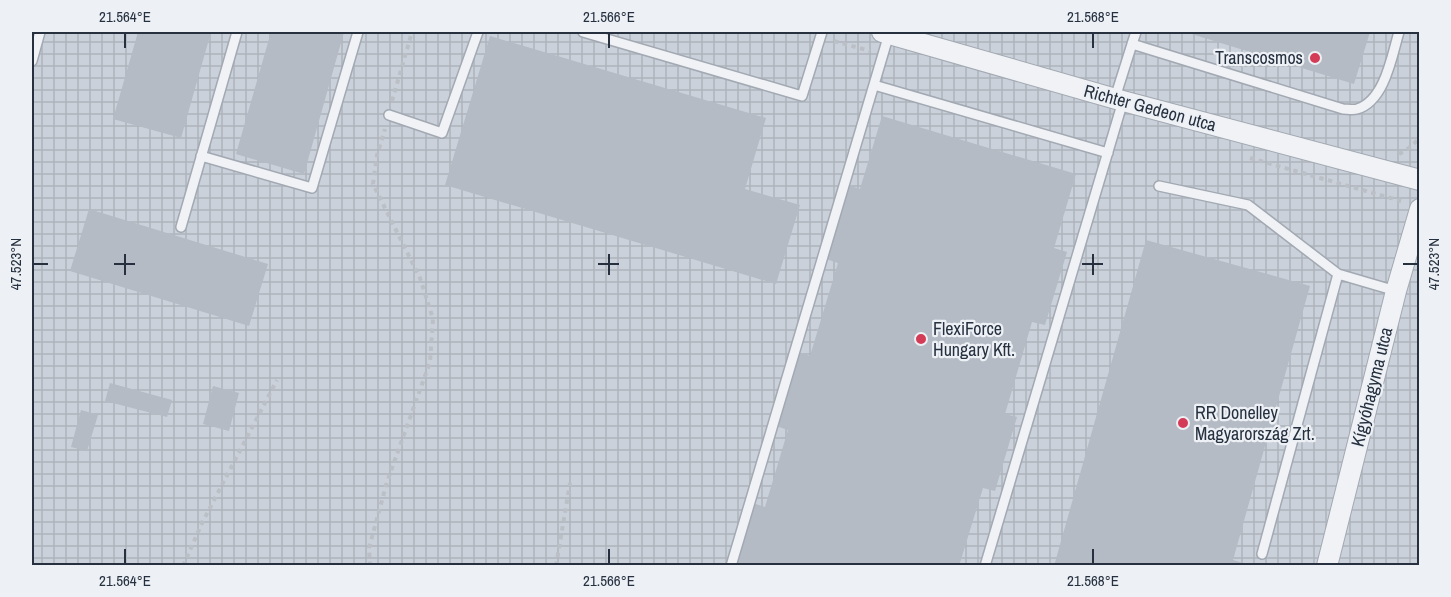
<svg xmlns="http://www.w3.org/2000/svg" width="1451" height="597" font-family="'Archivo Narrow',sans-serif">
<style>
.industrial{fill:url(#industrial-grid)}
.building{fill:#b4bbc5}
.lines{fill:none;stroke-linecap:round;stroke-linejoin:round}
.lane-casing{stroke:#a2a9b2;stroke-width:12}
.street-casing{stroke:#a2a9b2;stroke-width:22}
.path{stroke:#bbc0c6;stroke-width:4;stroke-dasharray:4.5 4.5;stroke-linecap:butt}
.lane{stroke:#f0f2f6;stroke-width:9}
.street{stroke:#f0f2f6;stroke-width:20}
.ticks{fill:none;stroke:#26303f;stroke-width:2}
.poi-dot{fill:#d43b56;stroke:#edf1f5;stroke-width:2}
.labels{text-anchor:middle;stroke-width:4.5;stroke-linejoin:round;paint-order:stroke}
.poi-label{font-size:18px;fill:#26303f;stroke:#edf1f5;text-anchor:start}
.street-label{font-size:18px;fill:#26303f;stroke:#edf1f5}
.neatline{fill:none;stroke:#26303f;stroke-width:2}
.ticks-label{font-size:15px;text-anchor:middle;fill:#26303f}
</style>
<defs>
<pattern id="industrial-grid" width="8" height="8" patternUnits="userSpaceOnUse" patternTransform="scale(1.5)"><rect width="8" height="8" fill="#cbd1da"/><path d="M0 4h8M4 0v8" fill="none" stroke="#aeb4bc"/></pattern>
</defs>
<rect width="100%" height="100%" fill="#dde2e8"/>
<path class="industrial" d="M 32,32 L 1419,32 L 1419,565 L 32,565 Z"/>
<path class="building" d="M 138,32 L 211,32 L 181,138 L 113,119 Z
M 271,32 L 344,32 L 304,174 L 236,154 Z
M 1185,32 L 1370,32 L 1354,84 Z
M 490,36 L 766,118 L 745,189 L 800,205 L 776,284 L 445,185 Z
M 882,116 L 1076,174 L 1054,248 L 1067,252 L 1045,325 L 1032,322 L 1005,414 L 1017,417 L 995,491 L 983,488 L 959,566 L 734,566 L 753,503 L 765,507 L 788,430 L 776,426 L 798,352 L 810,356 L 838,263 L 826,259 L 848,185 L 860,189 Z
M 89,209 L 268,264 L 249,326 L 70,271 Z
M 1146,240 L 1310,286 L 1233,560 L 1243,563 L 1243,566 L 1054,566 Z
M 110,383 L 172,400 L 167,417 L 105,401 Z
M 213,386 L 239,393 L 229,431 L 203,424 Z
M 81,410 L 98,415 L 87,451 L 71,447 Z"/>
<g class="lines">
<defs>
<path id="lane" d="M 583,32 L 802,96 L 822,32
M 1136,32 L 1132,44 L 1343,109 C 1347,109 1353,110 1357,109 C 1385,101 1392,55 1399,32
M 32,61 L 40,32
M 874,85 L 1108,153
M 1115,98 L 1132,44
M 389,115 L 442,133 L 478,32
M 201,156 L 312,188 L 358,32
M 1159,186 L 1248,205 L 1338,274 L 1396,291
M 181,227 L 237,32
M 1262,554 L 1338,274
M 731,566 L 889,34
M 985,566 L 1123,101"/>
<path id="street" d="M 882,32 L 1123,101 L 1420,180
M 1327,566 L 1396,291 L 1420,209"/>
</defs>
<use href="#lane" class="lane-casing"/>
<use href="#street" class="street-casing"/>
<path class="path" d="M 834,41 L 870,51
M 392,101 L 412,32
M 1399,154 L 1409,148 L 1420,138
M 1250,158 L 1401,201
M 183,566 L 202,523 L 277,380
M 370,566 L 369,548 L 387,482 L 430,362 L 433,319 L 420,278 L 373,184 L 377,155 L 385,129
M 556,566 L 570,483"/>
<use href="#lane" class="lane"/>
<use href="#street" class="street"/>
</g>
<path class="ticks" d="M 125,33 L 125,48M 609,33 L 609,48M 1093,33 L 1093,48M 125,254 L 125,275M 609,254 L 609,275M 1093,254 L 1093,275M 33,264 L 48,264M 114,264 L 135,264M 598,264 L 619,264M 1082,264 L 1103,264M 1403,264 L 1418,264M 125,549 L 125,564M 609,549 L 609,564M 1093,549 L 1093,564"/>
<g class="poi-dot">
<circle cx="1315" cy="58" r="6"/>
<circle cx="921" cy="339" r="6"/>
<circle cx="1183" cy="423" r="6"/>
</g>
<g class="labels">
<g class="poi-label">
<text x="1303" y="64" text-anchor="end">Transcosmos</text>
<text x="933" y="335">FlexiForce<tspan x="933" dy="21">Hungary Kft.</tspan></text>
<text x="1195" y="419">RR Donelley<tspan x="1195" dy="21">Magyarország Zrt.</tspan></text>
</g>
<g class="street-label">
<text transform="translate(1150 108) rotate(15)" y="6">Richter Gedeon utca</text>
<text transform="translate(1372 387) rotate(-76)" y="6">Kígyóhagyma utca</text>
</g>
</g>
<rect width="1451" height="597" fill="none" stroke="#edf1f5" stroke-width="66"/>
<rect x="33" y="33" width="1385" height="531" class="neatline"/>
<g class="ticks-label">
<text x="125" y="22">21.564°E</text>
<text x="609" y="22">21.566°E</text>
<text x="1093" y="22">21.568°E</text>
<text transform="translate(16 264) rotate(-90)" y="5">47.523°N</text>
<text transform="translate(1434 264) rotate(-90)" y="5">47.523°N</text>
<text x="125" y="586">21.564°E</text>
<text x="609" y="586">21.566°E</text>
<text x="1093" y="586">21.568°E</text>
</g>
</svg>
